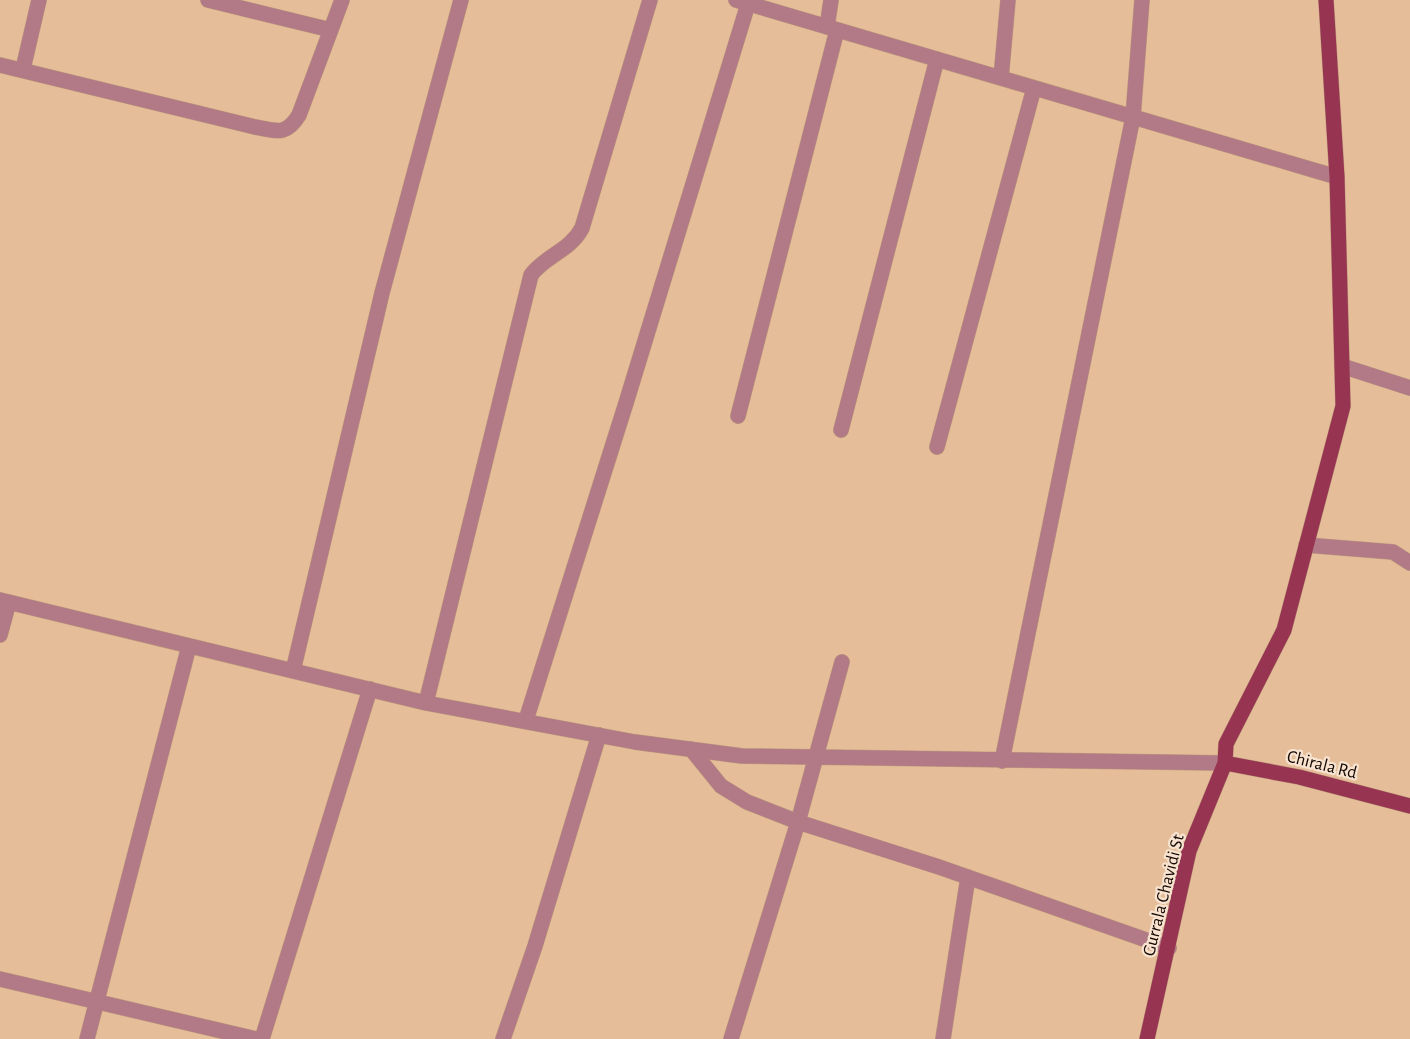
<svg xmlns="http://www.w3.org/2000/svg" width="1410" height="1039" font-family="'Alegreya Sans',sans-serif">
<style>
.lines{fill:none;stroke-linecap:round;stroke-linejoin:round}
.minor-casing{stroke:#c09d7d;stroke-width:16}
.major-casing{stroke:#c09d7d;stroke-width:16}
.minor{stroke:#b27a86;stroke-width:15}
.major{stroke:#973452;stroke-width:15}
.labels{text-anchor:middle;stroke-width:4.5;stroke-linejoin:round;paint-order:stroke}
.street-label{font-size:18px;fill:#150800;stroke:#f7e3d0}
</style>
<rect width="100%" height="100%" fill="#e5be99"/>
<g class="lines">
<defs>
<path id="minor" d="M 208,0 L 331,30
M 736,0 L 1337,177
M 827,27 L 831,0
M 0,65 L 255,127 C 277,131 286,136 299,115 L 342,0
M 23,69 L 39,0
M 1001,78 L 1008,0
M 1342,366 L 1410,388
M 738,416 L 837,30
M 841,430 L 937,59
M 937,447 L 1034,88
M 1306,545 L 1393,552 L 1410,563
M 0,600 L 426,703 L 635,742 L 742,756 L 1225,763
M 0,635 L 9,602
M 293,671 L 382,293 L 461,0
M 426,703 L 531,275 C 546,255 570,251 582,228 L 650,0
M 526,720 L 626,403 L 748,4
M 691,749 L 721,786 L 747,802 L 798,822 L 939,867 L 1169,948
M 1002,761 L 1133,117 L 1142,0
M 0,979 L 256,1039
M 87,1039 L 189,646
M 262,1039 L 370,689
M 503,1039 L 535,946 L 599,735
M 731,1039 L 798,822 L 842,662
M 943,1039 L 968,877"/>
<path id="major" d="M 1225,763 L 1299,777 L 1410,806
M 1147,1039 L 1189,851 L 1225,763 L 1226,744 L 1284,630 L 1343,406 L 1337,177 L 1326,0"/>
</defs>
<use href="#minor" class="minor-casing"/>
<use href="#major" class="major-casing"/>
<use href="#minor" class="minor"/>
<use href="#major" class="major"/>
</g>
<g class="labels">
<g class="street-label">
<text transform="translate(1322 764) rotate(14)" y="6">Chirala Rd</text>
<text transform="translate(1163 895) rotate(-76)" y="6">Gurrala Chavidi St</text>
</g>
</g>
</svg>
